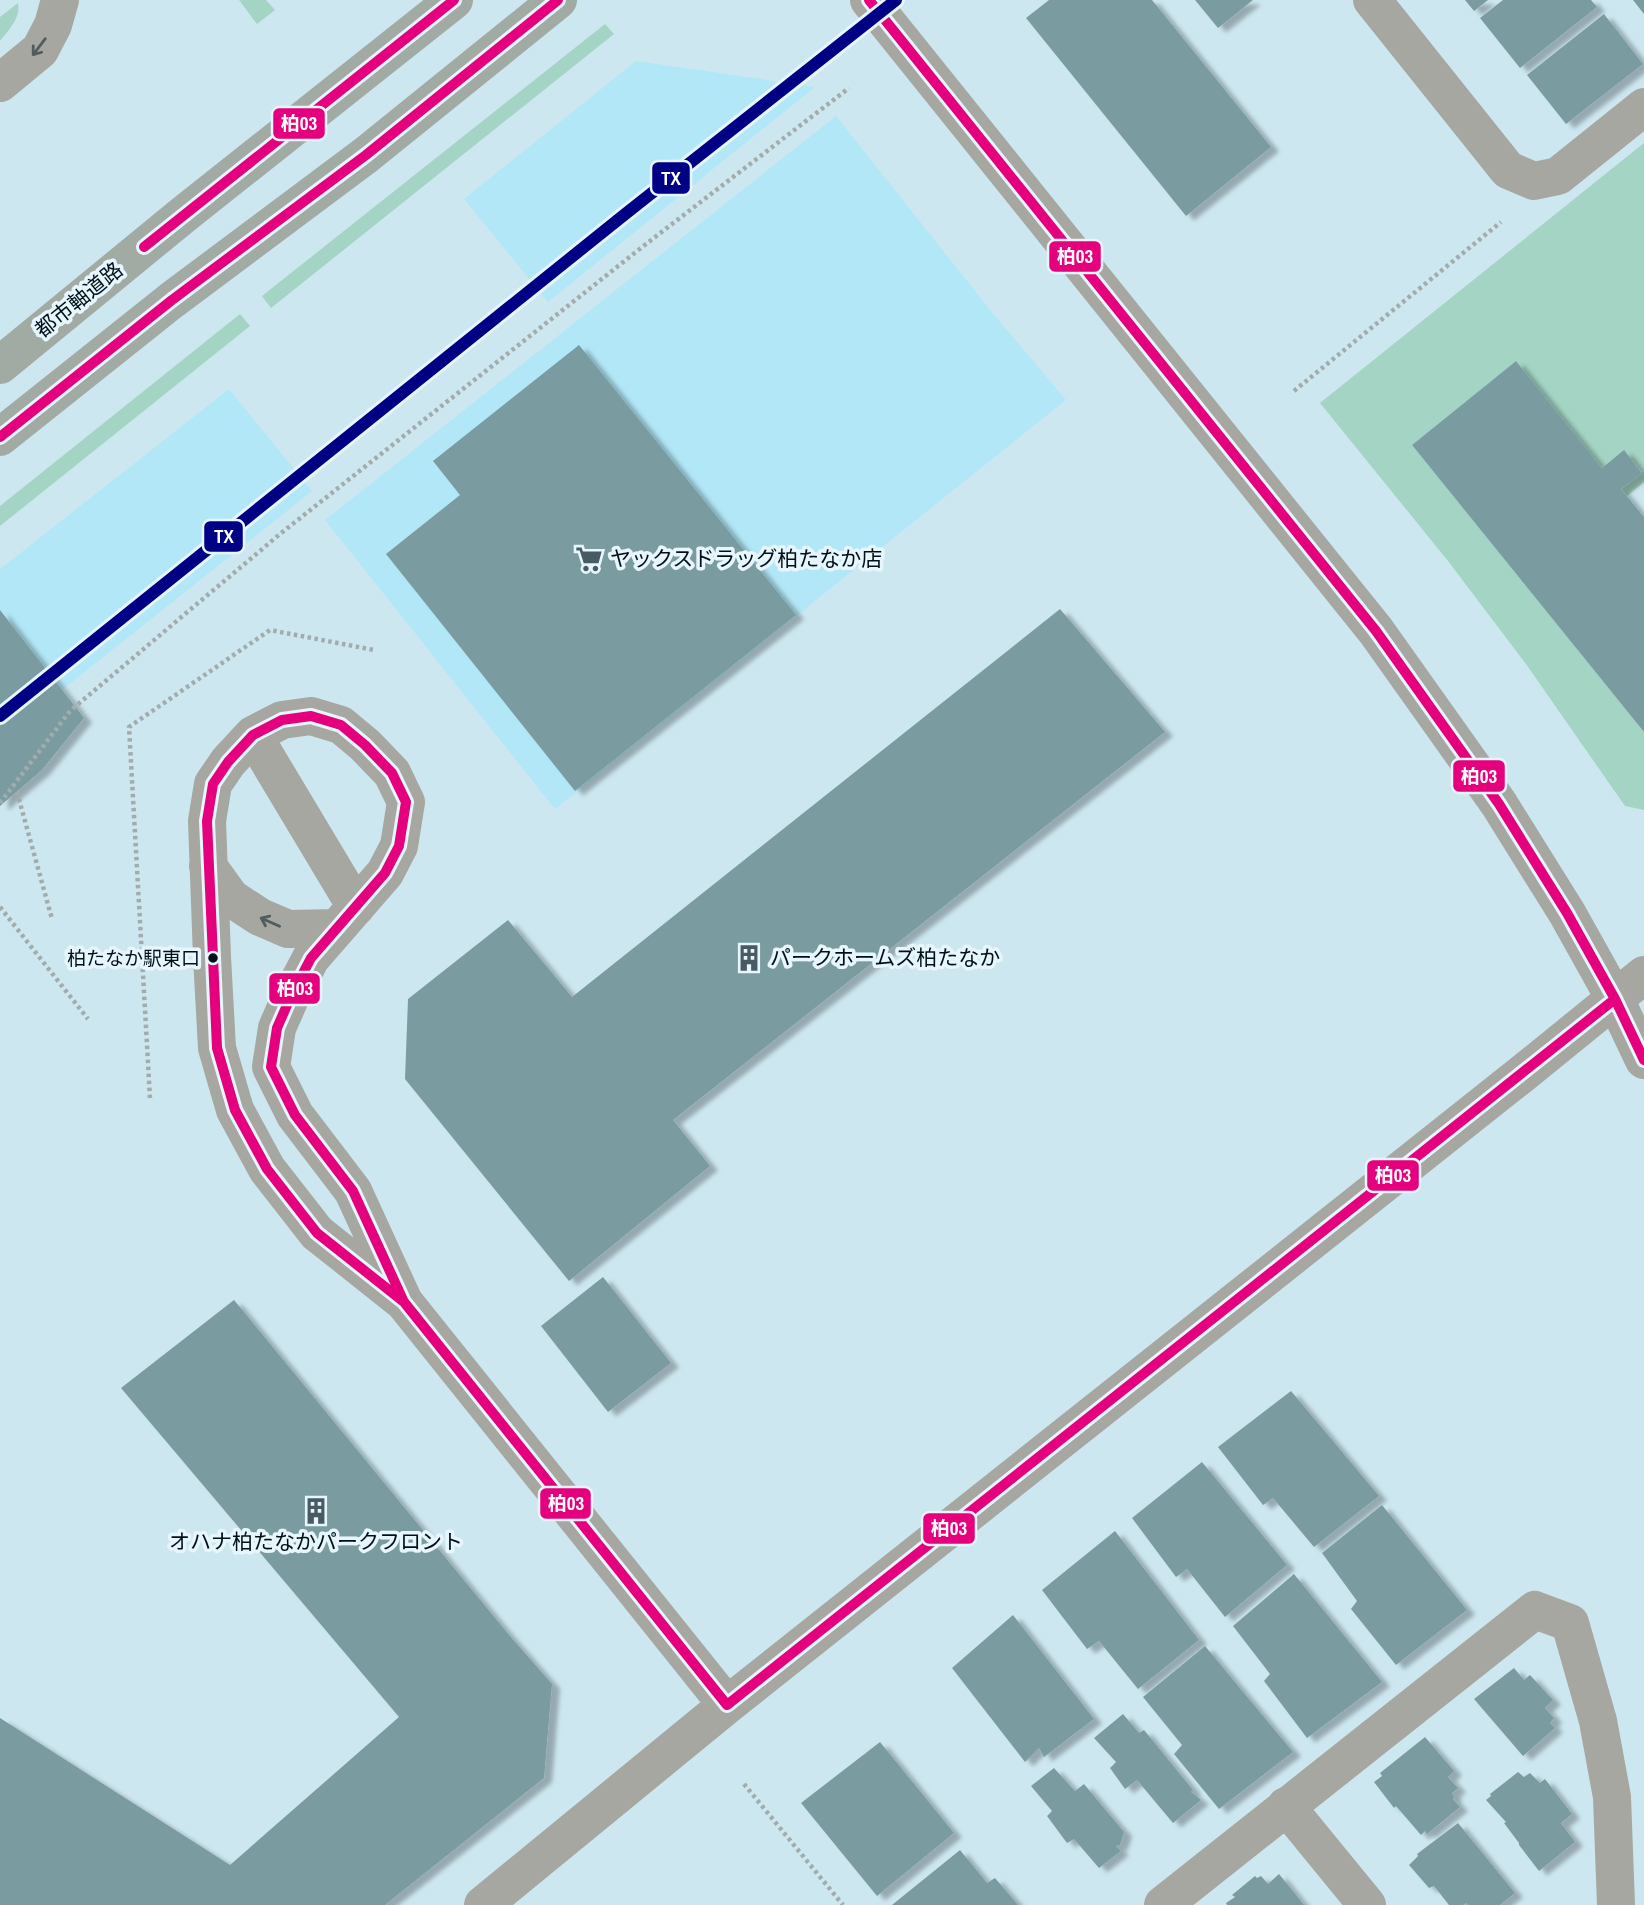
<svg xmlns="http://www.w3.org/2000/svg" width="1644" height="1905" font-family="'Archivo Narrow','Noto Sans JP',sans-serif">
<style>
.built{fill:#b2e7f8}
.green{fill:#a3d4c4}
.building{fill:#7a9ca1;filter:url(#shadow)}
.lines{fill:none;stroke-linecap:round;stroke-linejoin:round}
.path{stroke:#a3acac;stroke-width:4.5;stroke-dasharray:3.5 3.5;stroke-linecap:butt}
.minor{stroke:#a5a7a0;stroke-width:38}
.major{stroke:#a2aaa4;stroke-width:38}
.bus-1-casing{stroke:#e6f6fc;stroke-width:16}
.bus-1{stroke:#e5007d;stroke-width:10}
.rail-1-casing{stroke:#e6f6fc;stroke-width:18}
.rail-1{stroke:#000084;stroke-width:12}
.oneway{stroke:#525c5c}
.bus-dot{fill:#001018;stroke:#e6f6fc;stroke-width:2.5}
.labels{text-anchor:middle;stroke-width:7;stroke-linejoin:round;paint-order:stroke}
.bus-label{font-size:19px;fill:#001018;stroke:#e6f6fc;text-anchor:end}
.street-label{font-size:21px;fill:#001018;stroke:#e6f6fc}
.poi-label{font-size:21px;fill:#001018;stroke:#e6f6fc;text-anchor:start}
.line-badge{stroke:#e6f6fc;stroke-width:2.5}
.badge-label{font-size:19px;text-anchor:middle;font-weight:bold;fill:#fff}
</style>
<defs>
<filter id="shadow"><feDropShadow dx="8" dy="4.5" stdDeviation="2" flood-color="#0004"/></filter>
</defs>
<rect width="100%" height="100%" fill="#cde7f0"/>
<path class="built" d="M 636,61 L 815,87 L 548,302 L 464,199 Z
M 836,116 L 991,311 L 1066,400 L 555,809 L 325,520 Z
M 229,389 L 312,491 L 62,690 L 0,610 L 0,569 Z"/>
<path class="green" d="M 239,0 L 266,0 L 275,10 L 257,24 Z
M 18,3 C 21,18 9,29 0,41 L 0,17 Z
M 605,24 L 614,34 L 271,308 L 262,296 Z
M 1644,143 L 1644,482 L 1627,496 L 1621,489 L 1642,472 L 1624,451 L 1602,468 L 1516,361 L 1412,445 L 1644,732 L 1644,810 L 1625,806 L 1526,664 L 1448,561 L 1320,403 Z
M 240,314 L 250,326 L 0,526 L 0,506 Z"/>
<path class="building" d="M 1049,0 L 1152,0 L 1271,147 L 1186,216 L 1026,18 Z
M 1195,0 L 1253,0 L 1218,28 Z
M 1465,0 L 1488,0 L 1474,11 Z
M 1503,0 L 1591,0 L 1597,7 L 1520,68 L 1480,18 Z
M 1633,0 L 1644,0 L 1644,14 Z
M 1604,14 L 1643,64 L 1566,124 L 1527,75 Z
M 579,345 L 796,615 L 575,791 L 386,554 L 460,495 L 433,461 Z
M 1516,361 L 1602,468 L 1624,450 L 1642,473 L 1621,489 L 1644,517 L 1644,732 L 1412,445 Z
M 1060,609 L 1165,732 L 673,1120 L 710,1166 L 569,1281 L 405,1079 L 408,999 L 508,920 L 572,997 Z
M 0,610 L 84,718 L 42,770 L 0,806 Z
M 603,1277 L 671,1363 L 608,1412 L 541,1326 Z
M 234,1300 L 509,1635 L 552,1684 L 544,1778 L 385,1905 L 0,1905 L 0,1718 L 230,1865 L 399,1717 L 121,1388 Z
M 1291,1391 L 1379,1496 L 1314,1547 L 1273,1498 L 1263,1505 L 1218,1447 Z
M 1202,1462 L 1287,1565 L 1225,1617 L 1187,1569 L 1176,1577 L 1132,1518 Z
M 1382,1505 L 1467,1610 L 1396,1665 L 1351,1609 L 1357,1601 L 1322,1553 Z
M 1115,1531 L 1199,1640 L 1138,1689 L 1099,1641 L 1087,1649 L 1042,1590 Z
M 1294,1574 L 1382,1682 L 1307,1738 L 1264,1681 L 1270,1674 L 1233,1626 Z
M 1013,1615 L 1094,1719 L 1044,1757 L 1039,1748 L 1025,1762 L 952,1668 Z
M 1205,1646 L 1293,1752 L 1219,1809 L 1174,1754 L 1182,1745 L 1143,1697 Z
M 1514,1668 L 1524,1680 L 1530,1675 L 1553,1700 L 1545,1708 L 1554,1718 L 1550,1723 L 1555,1728 L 1523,1756 L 1474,1699 Z
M 1123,1714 L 1139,1733 L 1144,1730 L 1193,1790 L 1191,1792 L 1201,1800 L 1173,1823 L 1137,1780 L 1125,1789 L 1110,1768 L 1116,1762 L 1094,1738 Z
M 1425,1737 L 1454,1771 L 1448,1777 L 1458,1788 L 1452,1793 L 1454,1797 L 1453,1799 L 1460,1807 L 1427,1834 L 1425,1831 L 1421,1835 L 1396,1806 L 1394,1808 L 1374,1782 L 1382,1776 L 1380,1773 Z
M 880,1742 L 954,1833 L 877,1896 L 801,1803 Z
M 1054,1768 L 1075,1791 L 1084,1784 L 1124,1832 L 1120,1845 L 1116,1846 L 1121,1851 L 1099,1868 L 1074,1839 L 1067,1843 L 1047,1816 L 1052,1811 L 1031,1786 Z
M 1518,1772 L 1524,1777 L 1530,1773 L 1540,1783 L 1545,1779 L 1572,1814 L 1561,1823 L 1575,1842 L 1539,1871 L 1519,1845 L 1519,1843 L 1504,1823 L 1506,1822 L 1486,1800 L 1491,1796 L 1490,1794 Z
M 1458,1823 L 1515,1893 L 1500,1905 L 1468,1905 L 1466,1903 L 1463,1905 L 1449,1905 L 1434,1886 L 1429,1888 L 1409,1865 L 1418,1856 L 1417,1854 Z
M 960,1850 L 987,1883 L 995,1878 L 1018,1905 L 892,1905 Z
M 1279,1874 L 1304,1905 L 1227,1905 L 1226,1903 L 1235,1897 L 1232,1895 L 1255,1876 L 1257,1878 L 1261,1876 L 1268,1884 Z"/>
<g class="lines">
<path class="path" d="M 1294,391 L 1501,222
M 17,792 L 52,919
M 0,803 L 70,711 L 280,534 L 646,244 L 849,88
M 0,907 L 88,1019
M 150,1098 L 129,727 L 270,630 L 374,650
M 744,1784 L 843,1905"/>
<path class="minor" d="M 869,0 L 1376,631 L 1499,804 L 1567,913 L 1615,999 L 1644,1060
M 1372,0 L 1508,170 L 1534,181 L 1558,176 L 1644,107
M 0,83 L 40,50 L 53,25 L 60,0
M 253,735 L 356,907
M 208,866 L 231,898 L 260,917 L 288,929 L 337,928
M 404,1302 L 353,1191 L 295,1115 L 271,1067 L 277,1028 L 291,996 L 311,958 L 385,873 L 399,846 L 406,802 L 392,773 L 365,745 L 341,725 L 311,716 L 282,720 L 253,735 L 228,762 L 213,784 L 207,821 L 212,957 L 217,1048 L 235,1110 L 267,1169 L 317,1233 L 404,1302 L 727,1705
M 1286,1806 L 1367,1905
M 483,1905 L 727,1705 L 1522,1074 L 1644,975
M 1163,1905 L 1535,1610 L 1570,1623 L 1598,1721 L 1612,1797 L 1616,1905"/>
<path class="major" d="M 0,365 L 183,215 L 454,0
M 0,437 L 172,300 L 366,155 L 558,0"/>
<defs>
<path id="bus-1" d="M 869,0 L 1376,631 L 1499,804 L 1567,913 L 1615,999 L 1644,1060
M 144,247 L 454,0
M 0,437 L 172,300 L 366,155 L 558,0
M 311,716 L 341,725 L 365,745 L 392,773 L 406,802 L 399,846 L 385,873 L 311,958 L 291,996 L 277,1028 L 271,1067 L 295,1115 L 353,1191 L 404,1302 L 317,1233 L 267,1169 L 235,1110 L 217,1048 L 207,821 L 213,784 L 228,762 L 253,735 L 282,720 Z
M 404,1302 L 727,1705
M 727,1705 L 1615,999"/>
</defs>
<use href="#bus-1" class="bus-1-casing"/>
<use href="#bus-1" class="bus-1"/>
<defs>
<path id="rail-1" d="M 0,716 L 624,215 L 896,0"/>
</defs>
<use href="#rail-1" class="rail-1-casing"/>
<use href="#rail-1" class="rail-1"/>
</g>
<defs><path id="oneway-shaft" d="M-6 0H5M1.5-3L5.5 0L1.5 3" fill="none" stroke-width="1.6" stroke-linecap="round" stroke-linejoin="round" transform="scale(1.75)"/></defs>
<g class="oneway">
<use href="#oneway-shaft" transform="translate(39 47) rotate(127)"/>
<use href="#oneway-shaft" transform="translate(270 922) rotate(-156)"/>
</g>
<defs>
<symbol id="supermarket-bare" viewBox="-9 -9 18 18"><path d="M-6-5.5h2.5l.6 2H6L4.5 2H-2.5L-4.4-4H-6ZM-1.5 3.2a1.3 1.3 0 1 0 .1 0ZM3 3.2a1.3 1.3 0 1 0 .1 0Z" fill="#485b64" stroke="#e6f6fc" stroke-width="2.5" paint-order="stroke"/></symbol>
<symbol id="building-bare" viewBox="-9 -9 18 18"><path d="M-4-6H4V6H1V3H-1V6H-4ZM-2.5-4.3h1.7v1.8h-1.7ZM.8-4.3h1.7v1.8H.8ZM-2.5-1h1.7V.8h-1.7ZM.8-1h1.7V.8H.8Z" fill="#485b64" stroke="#e6f6fc" stroke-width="2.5" paint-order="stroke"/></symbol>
</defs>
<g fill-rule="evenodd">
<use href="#supermarket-bare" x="570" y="540" width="38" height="38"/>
<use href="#building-bare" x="730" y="939" width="38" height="38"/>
<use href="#building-bare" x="297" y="1492" width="38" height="38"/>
</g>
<circle class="bus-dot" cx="213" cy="958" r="6"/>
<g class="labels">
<g class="bus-label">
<text x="200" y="965">柏たなか駅東口</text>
</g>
<g class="street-label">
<text transform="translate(79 300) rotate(-39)" y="7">都市軸道路</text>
</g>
<g class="poi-label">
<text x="610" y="566">ヤックスドラッグ柏たなか店</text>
<text x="770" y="965">パークホームズ柏たなか</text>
<text x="316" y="1549" text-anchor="middle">オハナ柏たなかパークフロント</text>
</g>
</g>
<g class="line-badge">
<rect x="272" y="107" width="54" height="33" rx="7" fill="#e5007d"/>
<rect x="651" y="161" width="40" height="34" rx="7" fill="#000084"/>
<rect x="1048" y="240" width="54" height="33" rx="7" fill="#e5007d"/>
<rect x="203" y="520" width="41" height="33" rx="7" fill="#000084"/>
<rect x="1452" y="759" width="54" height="34" rx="7" fill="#e5007d"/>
<rect x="268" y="972" width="53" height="33" rx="7" fill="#e5007d"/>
<rect x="1366" y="1159" width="54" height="33" rx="7" fill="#e5007d"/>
<rect x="539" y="1487" width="53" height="33" rx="7" fill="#e5007d"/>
<rect x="922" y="1512" width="54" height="33" rx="7" fill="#e5007d"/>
</g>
<g class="badge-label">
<text x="299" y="130">柏03</text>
<text x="671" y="185">TX</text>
<text x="1075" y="263">柏03</text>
<text x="224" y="543">TX</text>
<text x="1479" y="783">柏03</text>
<text x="295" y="995">柏03</text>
<text x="1393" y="1182">柏03</text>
<text x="566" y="1510">柏03</text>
<text x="949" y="1535">柏03</text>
</g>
</svg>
